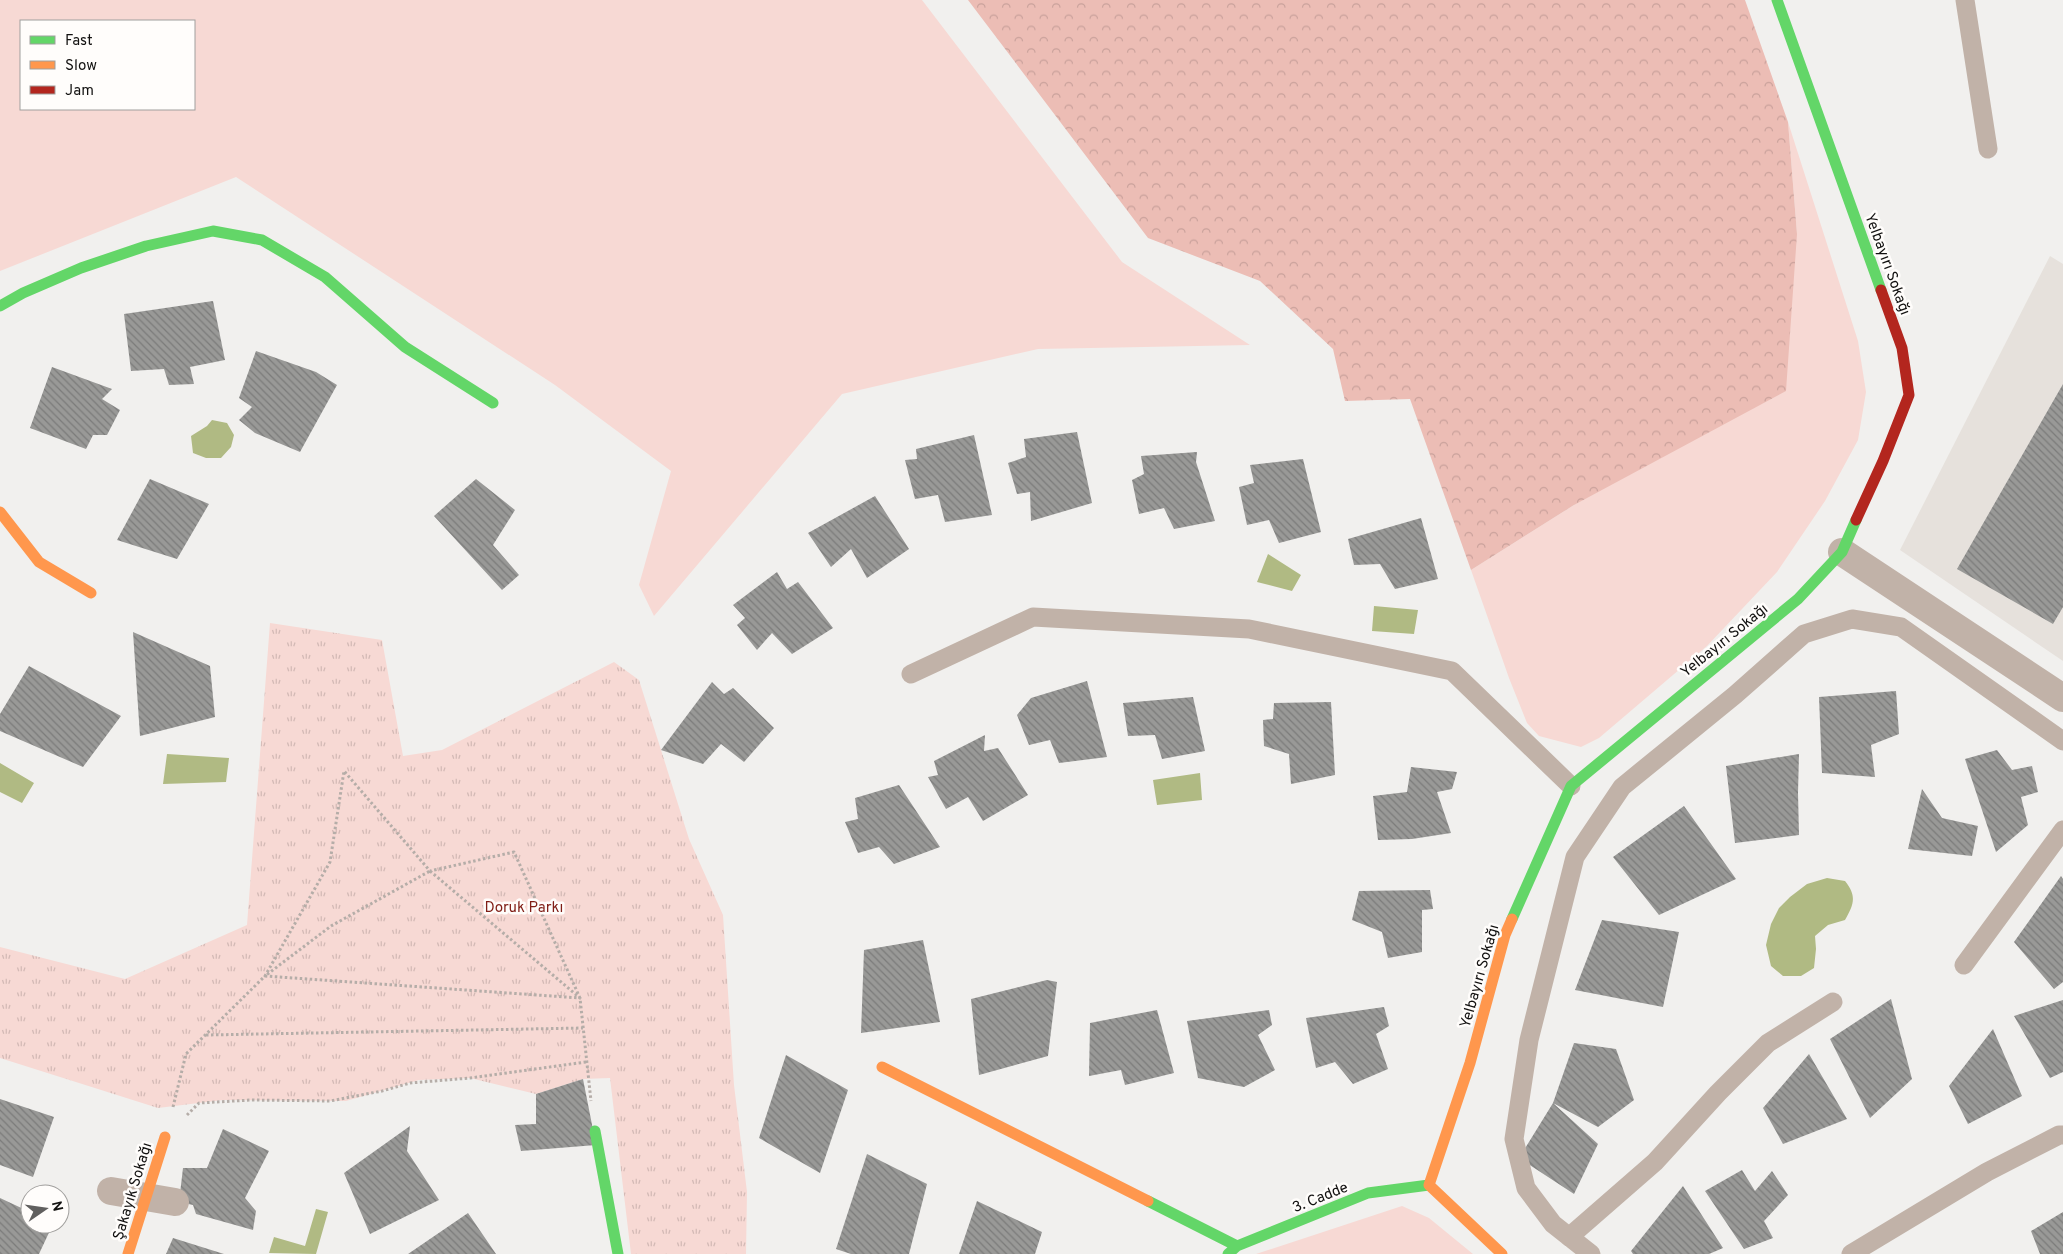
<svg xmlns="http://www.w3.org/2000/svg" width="2063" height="1254" font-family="Overpass,sans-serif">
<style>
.built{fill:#e6e1dc}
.green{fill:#f7d9d4;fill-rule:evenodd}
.forest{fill:url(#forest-crowns)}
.park{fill:url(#park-tufts)}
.water{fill:#b0ba83}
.building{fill:url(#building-back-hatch)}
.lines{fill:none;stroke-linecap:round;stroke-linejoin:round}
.path{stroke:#b5ada8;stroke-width:3;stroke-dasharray:2.5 2.5;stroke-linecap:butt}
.lane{stroke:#c1b2a8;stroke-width:19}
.street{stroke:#c1b2a8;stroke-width:28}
.fast{stroke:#63d668;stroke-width:11}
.slow{stroke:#ff974d;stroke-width:11}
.jam{stroke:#b3261e;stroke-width:11}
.labels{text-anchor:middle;stroke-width:5;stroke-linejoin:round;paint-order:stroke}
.street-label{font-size:15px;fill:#121110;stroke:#fffdfb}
.park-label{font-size:15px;fill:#801e16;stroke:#fffdfb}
</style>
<defs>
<pattern id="forest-crowns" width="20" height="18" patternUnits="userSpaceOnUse" patternTransform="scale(1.25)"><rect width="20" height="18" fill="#ecbdb5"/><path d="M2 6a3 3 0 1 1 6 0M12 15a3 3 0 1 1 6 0" fill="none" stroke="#c9a19b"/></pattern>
<pattern id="park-tufts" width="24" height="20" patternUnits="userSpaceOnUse" patternTransform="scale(1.25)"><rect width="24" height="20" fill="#f7d9d4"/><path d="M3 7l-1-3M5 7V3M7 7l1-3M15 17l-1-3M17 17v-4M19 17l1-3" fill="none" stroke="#d3b9b5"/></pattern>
<pattern id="building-back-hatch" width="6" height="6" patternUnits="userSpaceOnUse" patternTransform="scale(1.25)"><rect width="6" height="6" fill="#999997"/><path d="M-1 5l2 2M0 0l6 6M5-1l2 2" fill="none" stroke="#7b7b7a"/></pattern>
</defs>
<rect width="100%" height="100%" fill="#f1f0ee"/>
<path class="built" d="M 2050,256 L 2063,264 L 2063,661 L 1900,550 Z"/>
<path class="green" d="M 0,0 L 922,0 L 1122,262 L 1250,345 L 1038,349 L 842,394 L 654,616 L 639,585 L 671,471 L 555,385 L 236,177 L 0,271 ZM 21,21 L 194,21 L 194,109 L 21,109 Z
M 1788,122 L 1858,341 L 1866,392 L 1858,440 L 1825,501 L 1777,572 L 1707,646 L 1599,738 L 1581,747 L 1539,736 L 1527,723 L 1509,678 L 1471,570 L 1574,505 L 1797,234 Z
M 1402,1206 L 1429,1218 L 1473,1254 L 1256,1254 Z"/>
<path class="forest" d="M 968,0 L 1745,0 L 1788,122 L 1797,234 L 1786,391 L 1574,505 L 1471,570 L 1410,399 L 1345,401 L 1333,349 L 1260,281 L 1148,238 Z"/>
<path class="park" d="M 270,623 L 382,640 L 403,756 L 442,750 L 614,662 L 639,680 L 689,839 L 723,915 L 734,1085 L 747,1192 L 746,1254 L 631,1254 L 610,1078 L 583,1079 L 536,1094 L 470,1078 L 419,1080 L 346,1101 L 223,1100 L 158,1108 L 0,1058 L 0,947 L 125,979 L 247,925 Z"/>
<path class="water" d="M 212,420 L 227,423 L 234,435 L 231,447 L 221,458 L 206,458 L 193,453 L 191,436 L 207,426 Z
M 1268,554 L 1301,575 L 1292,591 L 1257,582 Z
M 1374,606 L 1418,610 L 1414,634 L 1372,631 Z
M 167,754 L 229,758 L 226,782 L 163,784 Z
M 0,763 L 34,783 L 22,803 L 0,792 Z
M 1200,773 L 1202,800 L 1157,805 L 1153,780 Z
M 1827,878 L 1845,881 C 1857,896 1854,904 1845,920 L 1828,925 L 1815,936 L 1816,949 L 1814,968 L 1801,976 L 1783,976 L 1771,966 L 1766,945 L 1771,924 L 1779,908 L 1790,897 L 1807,884 Z
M 316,1209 L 328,1212 L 316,1254 L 269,1253 L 274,1237 L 305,1246 Z"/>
<path class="building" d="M 213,301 L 225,360 L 190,367 L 194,384 L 169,385 L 164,369 L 131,371 L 124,314 Z
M 256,351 L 316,372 L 337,385 L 300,452 L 255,433 L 239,420 L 252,407 L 239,398 Z
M 52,367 L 112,389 L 102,399 L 120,410 L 107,435 L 93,435 L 86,449 L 30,428 Z
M 2063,384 L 2063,607 L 2053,624 L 1957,569 Z
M 1077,432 L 1092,503 L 1031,521 L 1030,492 L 1017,494 L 1008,463 L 1026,457 L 1024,439 Z
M 974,435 L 992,515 L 945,522 L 938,495 L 915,499 L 905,460 L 917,459 L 916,449 Z
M 1197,452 L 1196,462 L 1215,521 L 1174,529 L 1164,508 L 1139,514 L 1132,480 L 1144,474 L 1141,456 Z
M 1303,459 L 1321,532 L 1279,543 L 1269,520 L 1247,525 L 1239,487 L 1254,483 L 1250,465 Z
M 150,479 L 209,504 L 177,559 L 117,540 Z
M 476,479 L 515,510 L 493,545 L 519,575 L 502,590 L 434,516 Z
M 875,496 L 909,549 L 867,578 L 851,549 L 831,567 L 808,533 Z
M 1421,518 L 1438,579 L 1395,589 L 1380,564 L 1354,565 L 1348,539 Z
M 777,572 L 787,589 L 798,582 L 833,628 L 792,654 L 772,633 L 757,650 L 737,625 L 745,618 L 733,605 Z
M 133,632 L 210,666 L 215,717 L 140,736 Z
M 29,666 L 121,716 L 83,767 L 0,731 L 0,714 Z
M 1087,681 L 1107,757 L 1059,763 L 1050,740 L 1029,745 L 1017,715 L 1031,698 Z
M 712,682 L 724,694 L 733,688 L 774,728 L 744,762 L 721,744 L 703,764 L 661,750 Z
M 1896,691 L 1899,734 L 1871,745 L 1875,777 L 1822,773 L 1819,697 Z
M 1193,697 L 1205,751 L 1162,759 L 1155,735 L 1128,736 L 1123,703 Z
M 1331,702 L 1335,775 L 1291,784 L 1289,754 L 1264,746 L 1263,720 L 1273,719 L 1274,703 Z
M 985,735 L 984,751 L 998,748 L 1028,795 L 983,821 L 968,797 L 946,809 L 928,777 L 938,775 L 934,761 Z
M 1997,750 L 2012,770 L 2032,766 L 2038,792 L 2021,797 L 2028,825 L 1996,852 L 1965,759 Z
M 1799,754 L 1798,793 L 1799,835 L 1735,843 L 1726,766 Z
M 1411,767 L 1457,772 L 1452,789 L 1437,792 L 1451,833 L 1412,839 L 1378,840 L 1373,796 L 1407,792 Z
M 899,785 L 940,847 L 894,864 L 879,847 L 858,853 L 845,822 L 858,819 L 855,798 Z
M 1922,789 L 1942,818 L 1978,826 L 1972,856 L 1908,849 Z
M 1684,806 L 1736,879 L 1659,915 L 1613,857 Z
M 2061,876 L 2063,879 L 2063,982 L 2054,989 L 2014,942 Z
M 1430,890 L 1433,909 L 1422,910 L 1422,952 L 1388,958 L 1382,932 L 1352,920 L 1359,891 Z
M 1602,920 L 1679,932 L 1663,1007 L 1575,990 Z
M 923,940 L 940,1022 L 861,1033 L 864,950 Z
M 1047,980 L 1057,982 L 1048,1056 L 979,1075 L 971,999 Z
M 1891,999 L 1912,1079 L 1870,1118 L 1830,1039 Z
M 2063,1000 L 2063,1072 L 2050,1078 L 2014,1016 Z
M 1384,1007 L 1389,1026 L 1376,1034 L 1388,1069 L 1353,1084 L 1335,1062 L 1316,1068 L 1306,1018 Z
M 1157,1010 L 1174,1073 L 1125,1085 L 1121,1070 L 1089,1076 L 1090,1023 Z
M 1269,1010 L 1272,1025 L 1258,1035 L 1275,1070 L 1244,1087 L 1198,1078 L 1187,1021 Z
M 1993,1029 L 2022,1096 L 1968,1124 L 1949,1086 Z
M 1574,1043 L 1616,1049 L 1634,1100 L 1598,1127 L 1553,1103 Z
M 1809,1054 L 1847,1119 L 1783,1144 L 1763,1108 Z
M 786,1055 L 848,1090 L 820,1173 L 759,1138 Z
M 583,1079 L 596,1145 L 521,1151 L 515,1125 L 536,1124 L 536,1094 Z
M 0,1099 L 54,1117 L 33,1177 L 0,1165 Z
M 1553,1103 L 1598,1144 L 1574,1194 L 1519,1158 Z
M 410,1126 L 407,1151 L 439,1200 L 370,1234 L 344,1173 Z
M 223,1129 L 269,1151 L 245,1198 L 256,1211 L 253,1230 L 196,1214 L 193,1205 L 179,1202 L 183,1168 L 207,1168 Z
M 867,1154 L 927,1184 L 909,1254 L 851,1254 L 836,1249 Z
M 1742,1170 L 1755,1191 L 1772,1171 L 1788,1195 L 1764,1221 L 1773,1238 L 1744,1249 L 1705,1191 Z
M 1683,1186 L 1723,1248 L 1709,1254 L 1633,1254 L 1631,1251 Z
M 0,1198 L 30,1212 L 30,1224 L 53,1224 L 39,1254 L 0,1254 Z
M 977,1201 L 1042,1232 L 1035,1254 L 959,1254 Z
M 2063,1212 L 2063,1254 L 2040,1254 L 2031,1231 Z
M 468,1213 L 496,1254 L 408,1254 Z
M 173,1238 L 224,1254 L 166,1254 Z"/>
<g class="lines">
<path class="path" d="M 430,871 L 580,998 L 265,976 L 331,926 Z
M 206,1035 L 583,1028
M 173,1107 L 186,1054 L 265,976 L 330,862 L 344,771 L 430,871 L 514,852 L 580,998 L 591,1101
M 187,1115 L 199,1103 L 251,1100 L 330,1101 L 382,1091 L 410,1083 L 470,1078 L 586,1062"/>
<path class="lane" d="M 1965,0 L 1988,149
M 911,674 L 1033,617 L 1249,629 L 1452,671 L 1571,786
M 1964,965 L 2063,830
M 1569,1237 L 1655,1162 L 1718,1093 L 1768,1043 L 1833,1002
M 1591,1254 L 1553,1224 L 1526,1188 L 1514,1139 L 1529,1040 L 1575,857 L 1622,787 L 1735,695 L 1804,634 L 1852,619 L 1901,627 L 2063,741
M 1851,1254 L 1987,1172 L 2059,1135 L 2063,1135"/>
<path class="street" d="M 1842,552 L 2063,698
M 111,1191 L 175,1202"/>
<path class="fast" d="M 1777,0 L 1881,290
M 0,306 L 23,293 L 81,268 L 146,246 L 213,231 L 262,240 L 325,277 L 405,347 L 493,403
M 1512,919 L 1571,786 L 1798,599 L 1842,552 L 1856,520
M 595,1131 L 618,1254
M 1148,1201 L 1237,1246
M 1228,1254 L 1237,1246 L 1368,1193 L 1429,1185"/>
<path class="slow" d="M 0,512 L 39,562 L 91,593
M 882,1067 L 1148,1201
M 1429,1185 L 1470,1063 L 1505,935 L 1512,919
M 1429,1185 L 1502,1254
M 128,1254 L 165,1137"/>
<path class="jam" d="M 1856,520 L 1883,461 L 1909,395 L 1902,348 L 1881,290"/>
</g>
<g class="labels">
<g class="street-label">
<text transform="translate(1888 264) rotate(70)" y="5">Yelbayırı Sokağı</text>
<text transform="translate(1724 640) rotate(-39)" y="5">Yelbayırı Sokağı</text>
<text transform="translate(1479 976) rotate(-74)" y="5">Yelbayırı Sokağı</text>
<text transform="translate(132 1191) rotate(-73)" y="5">Şakayık Sokağı</text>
<text transform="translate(1320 1197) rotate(-22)" y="5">3. Cadde</text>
</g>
<g class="park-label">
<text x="524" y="912">Doruk Parkı</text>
</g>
</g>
<rect x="20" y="20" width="175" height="90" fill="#fffdfb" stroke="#a09f9d"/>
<rect x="30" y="36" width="25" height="8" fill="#63d668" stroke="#a09f9d"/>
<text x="65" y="45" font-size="15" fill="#121110">Fast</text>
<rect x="30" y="61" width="25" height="8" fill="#ff974d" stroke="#a09f9d"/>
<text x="65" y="70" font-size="15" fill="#121110">Slow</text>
<rect x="30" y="86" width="25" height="8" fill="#b3261e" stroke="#a09f9d"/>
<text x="65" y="95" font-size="15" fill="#121110">Jam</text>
<g transform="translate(45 1209) rotate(77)"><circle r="24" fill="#fffdfb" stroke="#a09f9d"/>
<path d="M0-4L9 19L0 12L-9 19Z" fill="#605f5e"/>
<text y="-8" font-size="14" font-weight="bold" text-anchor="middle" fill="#121110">N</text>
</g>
</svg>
